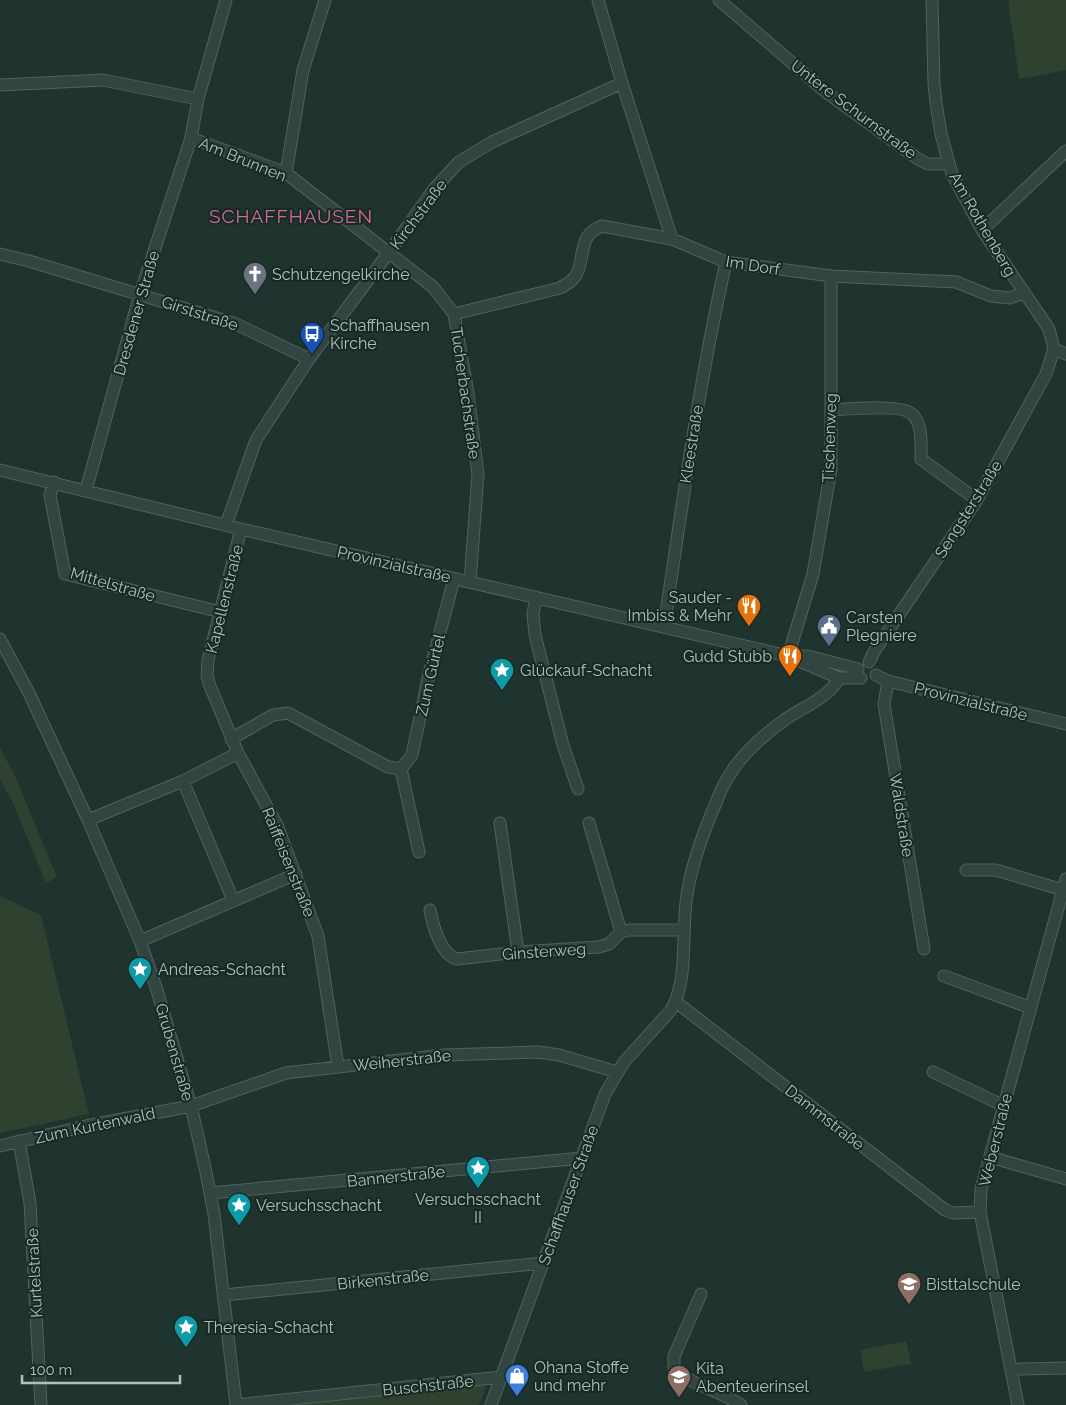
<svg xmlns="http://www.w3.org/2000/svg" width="1066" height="1405" font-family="Raleway,sans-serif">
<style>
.green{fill:#2e422f}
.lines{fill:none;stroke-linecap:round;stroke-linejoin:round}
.minor-casing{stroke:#50635e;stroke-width:13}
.minor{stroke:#324540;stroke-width:11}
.labels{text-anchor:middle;stroke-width:4;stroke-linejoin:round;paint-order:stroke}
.street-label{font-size:16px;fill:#acc2bd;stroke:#182924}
.poi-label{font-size:16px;fill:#acc2bd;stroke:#182924;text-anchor:start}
.quarter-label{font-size:19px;letter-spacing:1px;fill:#d46a98;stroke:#182924}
</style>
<rect width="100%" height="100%" fill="#1f342e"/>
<path class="green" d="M 1008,0 L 1066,0 L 1066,70 L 1019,79 Z
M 0,748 L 14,774 L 57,877 L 46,883 L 13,803 L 0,780 Z
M 0,896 L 41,915 L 89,1114 L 0,1133 Z
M 906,1341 L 911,1364 L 864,1372 L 860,1350 Z
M 488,1383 L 479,1405 L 297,1405 Z"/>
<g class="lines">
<defs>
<path id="minor" d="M 598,0 L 622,83 L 672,239 L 726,262 L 831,276 L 956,282 L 991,296 L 1010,298 L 1023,293
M 719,0 L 827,93 L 918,159 L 928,164 L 949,164
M 932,0 L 934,84 L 936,103 L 941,134 L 952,174 L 982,230 L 1049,329 L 1054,349
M 0,85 L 103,80 L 198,99
M 191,138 L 286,173 L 433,287 L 454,314
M 286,173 L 303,70 L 325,0
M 982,230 L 1066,151
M 0,254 L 29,261 L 236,324 L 309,359
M 1054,349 L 1066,354
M 832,410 C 848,409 902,404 912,414 C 923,424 921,445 921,459 L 977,500
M 0,470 L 241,529 L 788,656 L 808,656 L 858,669
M 54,482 L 50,495 L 65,574 L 221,612
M 86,490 L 140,294 L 191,138 L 198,99 L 226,0
M 226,525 L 256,440 L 309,359 L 389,252 L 434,189 L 459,162 L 492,142 L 622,83
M 241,529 L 208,660 L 207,676 L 210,686 L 238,753 L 277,825 L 318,936 L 338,1067
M 470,582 L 478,474 L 468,393 L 454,314 L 560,288 C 563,286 567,284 570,282 C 589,267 573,236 602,226 L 672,239
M 536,597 L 533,614 L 535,635 L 563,745 L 578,789
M 664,627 C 682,505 699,383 726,262
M 0,639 L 29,693 L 88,820 L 140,941 L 156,987 L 191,1106 L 206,1172 L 214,1214 L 236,1405
M 788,656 L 813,574 L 831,469 L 831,276
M 792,658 L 839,678 L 861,678
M 869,662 L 875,650 L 977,500 L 1046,374 L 1054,349
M 876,675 L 888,681 L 1066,724
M 888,681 L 884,704 L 924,949
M 231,739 L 273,715 L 288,713 L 388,767 L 401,769 L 412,755 L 429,674 L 454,579
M 401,769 L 419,852
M 183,781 L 233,900
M 88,820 L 183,781 L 238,753
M 500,823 L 518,952
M 589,823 L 621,932
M 966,870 L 996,870 L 1063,890
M 430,910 C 433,926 441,955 457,959 L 518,952 L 599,947 L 609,944 L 621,932 L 630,930 L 684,930
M 140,941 L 296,874
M 944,976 L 1031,1008
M 676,1002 L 945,1210 L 953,1213 L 980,1212
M 933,1072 L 1004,1106
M 19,1141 L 30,1203 L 41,1405
M 0,1146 L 86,1126 L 191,1106 L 286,1073 L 338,1067 L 444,1055 L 538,1052 L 559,1055 L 617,1072
M 990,1157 L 1066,1179
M 210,1193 L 582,1158
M 701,1294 L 674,1356 L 674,1367 C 684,1383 724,1392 741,1405
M 224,1295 L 543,1263
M 1011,1371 L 1020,1369 L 1066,1368
M 236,1405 L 501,1377
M 491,1405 L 605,1094 L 624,1062 L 671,1010 C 689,980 681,930 687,895 C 691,866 701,839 712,812 C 717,802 720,790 726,781 C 739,756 761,737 783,721 C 801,708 829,698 839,678
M 1018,1405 L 980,1212 L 981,1189 L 1066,879"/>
</defs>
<use href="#minor" class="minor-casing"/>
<use href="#minor" class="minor"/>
</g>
<defs>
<symbol id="church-pin" viewBox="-11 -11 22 30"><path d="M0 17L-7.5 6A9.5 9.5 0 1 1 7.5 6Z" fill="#6b7280" stroke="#182924"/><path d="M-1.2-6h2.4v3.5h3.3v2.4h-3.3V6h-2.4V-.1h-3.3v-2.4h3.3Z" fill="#fff"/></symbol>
<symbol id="bus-pin" viewBox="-11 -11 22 30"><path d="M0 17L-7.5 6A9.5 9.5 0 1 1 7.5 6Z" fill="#1a4fb4" stroke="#182924"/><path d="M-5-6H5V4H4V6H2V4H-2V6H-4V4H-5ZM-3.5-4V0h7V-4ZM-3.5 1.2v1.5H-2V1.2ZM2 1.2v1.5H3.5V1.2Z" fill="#fff"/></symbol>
<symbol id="restaurant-pin" viewBox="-11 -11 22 30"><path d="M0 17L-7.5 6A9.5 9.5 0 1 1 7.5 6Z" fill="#e8710a" stroke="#182924"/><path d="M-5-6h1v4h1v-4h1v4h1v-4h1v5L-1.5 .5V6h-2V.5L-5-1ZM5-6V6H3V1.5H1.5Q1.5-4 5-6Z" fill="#fff"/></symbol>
<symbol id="civic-pin" viewBox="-11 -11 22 30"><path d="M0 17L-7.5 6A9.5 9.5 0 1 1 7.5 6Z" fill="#5c6f8a" stroke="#182924"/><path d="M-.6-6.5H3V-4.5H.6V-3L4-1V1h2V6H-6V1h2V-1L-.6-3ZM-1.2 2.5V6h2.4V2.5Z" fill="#fff"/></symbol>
<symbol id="sight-pin" viewBox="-11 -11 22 30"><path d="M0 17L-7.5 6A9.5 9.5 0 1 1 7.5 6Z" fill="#0f9aa8" stroke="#182924"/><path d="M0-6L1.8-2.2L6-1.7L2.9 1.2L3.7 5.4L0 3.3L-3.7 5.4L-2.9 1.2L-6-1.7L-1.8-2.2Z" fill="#fff"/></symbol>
<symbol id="school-pin" viewBox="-11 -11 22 30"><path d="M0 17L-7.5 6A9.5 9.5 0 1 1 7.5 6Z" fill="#8d6e63" stroke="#182924"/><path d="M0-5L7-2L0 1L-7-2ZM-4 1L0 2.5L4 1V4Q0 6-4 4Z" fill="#fff"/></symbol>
<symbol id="shop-pin" viewBox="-11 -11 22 30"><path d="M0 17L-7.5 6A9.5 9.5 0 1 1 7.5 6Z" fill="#3f7fe0" stroke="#182924"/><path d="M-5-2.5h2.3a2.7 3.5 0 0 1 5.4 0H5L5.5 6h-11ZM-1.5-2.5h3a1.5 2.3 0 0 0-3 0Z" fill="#fff"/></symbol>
</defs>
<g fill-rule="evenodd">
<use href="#church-pin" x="241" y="260" width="28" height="38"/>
<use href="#bus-pin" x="298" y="320" width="28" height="38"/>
<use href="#restaurant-pin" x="735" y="592" width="28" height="38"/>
<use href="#civic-pin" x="815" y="612" width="28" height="38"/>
<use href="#restaurant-pin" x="776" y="642" width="28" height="38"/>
<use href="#sight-pin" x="488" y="656" width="28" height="38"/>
<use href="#sight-pin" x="126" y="955" width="28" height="38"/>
<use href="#sight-pin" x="464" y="1154" width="28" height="38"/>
<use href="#sight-pin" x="225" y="1191" width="28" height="38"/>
<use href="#school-pin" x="895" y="1270" width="28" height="38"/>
<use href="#sight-pin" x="172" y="1313" width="28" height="38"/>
<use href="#shop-pin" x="503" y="1362" width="28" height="38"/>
<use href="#school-pin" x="665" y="1363" width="28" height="38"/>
</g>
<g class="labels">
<g class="street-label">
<text transform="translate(854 109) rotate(37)" y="6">Untere Schurnstraße</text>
<text transform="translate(243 159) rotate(22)" y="6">Am Brunnen</text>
<text transform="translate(418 214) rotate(-53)" y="6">Kirchstraße</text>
<text transform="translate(983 224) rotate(60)" y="6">Am Rothenberg</text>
<text transform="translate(753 265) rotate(9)" y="6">Im Dorf</text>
<text transform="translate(136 313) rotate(-74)" y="6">Dresdener Straße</text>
<text transform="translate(200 313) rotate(18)" y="6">Girststraße</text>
<text transform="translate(466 393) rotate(82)" y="6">Tucherbachstraße</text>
<text transform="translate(829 438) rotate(-88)" y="6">Tischenweg</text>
<text transform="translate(691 444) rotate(-81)" y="6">Kleestraße</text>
<text transform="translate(968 509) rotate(-58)" y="6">Sengsterstraße</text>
<text transform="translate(394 564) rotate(13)" y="6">Provinzialstraße</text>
<text transform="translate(113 584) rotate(16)" y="6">Mittelstraße</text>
<text transform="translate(224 599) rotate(-76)" y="6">Kapellenstraße</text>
<text transform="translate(430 675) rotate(-77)" y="6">Zum Gürtel</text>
<text transform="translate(971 701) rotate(14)" y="6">Provinzialstraße</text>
<text transform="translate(902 815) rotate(81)" y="6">Waldstraße</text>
<text transform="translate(289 862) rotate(68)" y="6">Raiffeisenstraße</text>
<text transform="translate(544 951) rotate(-4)" y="6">Ginsterweg</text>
<text transform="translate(175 1052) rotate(74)" y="6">Grubenstraße</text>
<text transform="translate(402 1060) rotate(-6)" y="6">Weiherstraße</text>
<text transform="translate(825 1117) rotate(38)" y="6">Dammstraße</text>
<text transform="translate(95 1125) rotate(-12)" y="6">Zum Kurtenwald</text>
<text transform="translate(995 1140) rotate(-76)" y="6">Weberstraße</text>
<text transform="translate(396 1176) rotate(-6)" y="6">Bannerstraße</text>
<text transform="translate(568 1195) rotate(-70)" y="6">Schaffhauser Straße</text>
<text transform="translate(34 1273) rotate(-93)" y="6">Kurtelstraße</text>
<text transform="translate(383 1279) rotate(-6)" y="6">Birkenstraße</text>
<text transform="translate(428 1385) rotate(-6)" y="6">Buschstraße</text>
</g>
<g class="poi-label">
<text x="272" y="280">Schutzengelkirche</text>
<text x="330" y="331">Schaffhausen<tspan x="330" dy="18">Kirche</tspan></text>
<text x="732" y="603" text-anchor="end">Sauder -<tspan x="732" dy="18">Imbiss &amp; Mehr</tspan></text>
<text x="846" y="623">Carsten<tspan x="846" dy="18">Plegniere</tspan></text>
<text x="772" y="662" text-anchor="end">Gudd Stubb</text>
<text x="520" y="676">Glückauf-Schacht</text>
<text x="158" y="975">Andreas-Schacht</text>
<text x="478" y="1205" text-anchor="middle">Versuchsschacht<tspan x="478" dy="18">II</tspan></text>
<text x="256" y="1211">Versuchsschacht</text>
<text x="926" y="1290">Bisttalschule</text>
<text x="204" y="1333">Theresia-Schacht</text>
<text x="534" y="1373">Ohana Stoffe<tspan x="534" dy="18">und mehr</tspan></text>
<text x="696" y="1374">Kita<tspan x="696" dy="18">Abenteuerinsel</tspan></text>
</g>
<g class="quarter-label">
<text x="291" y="223">SCHAFFHAUSEN</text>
</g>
</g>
<path d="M22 1375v8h158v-8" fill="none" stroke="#acc2bd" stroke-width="2.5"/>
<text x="30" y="1375" font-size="15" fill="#acc2bd" stroke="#182924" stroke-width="4" paint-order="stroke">100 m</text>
</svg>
